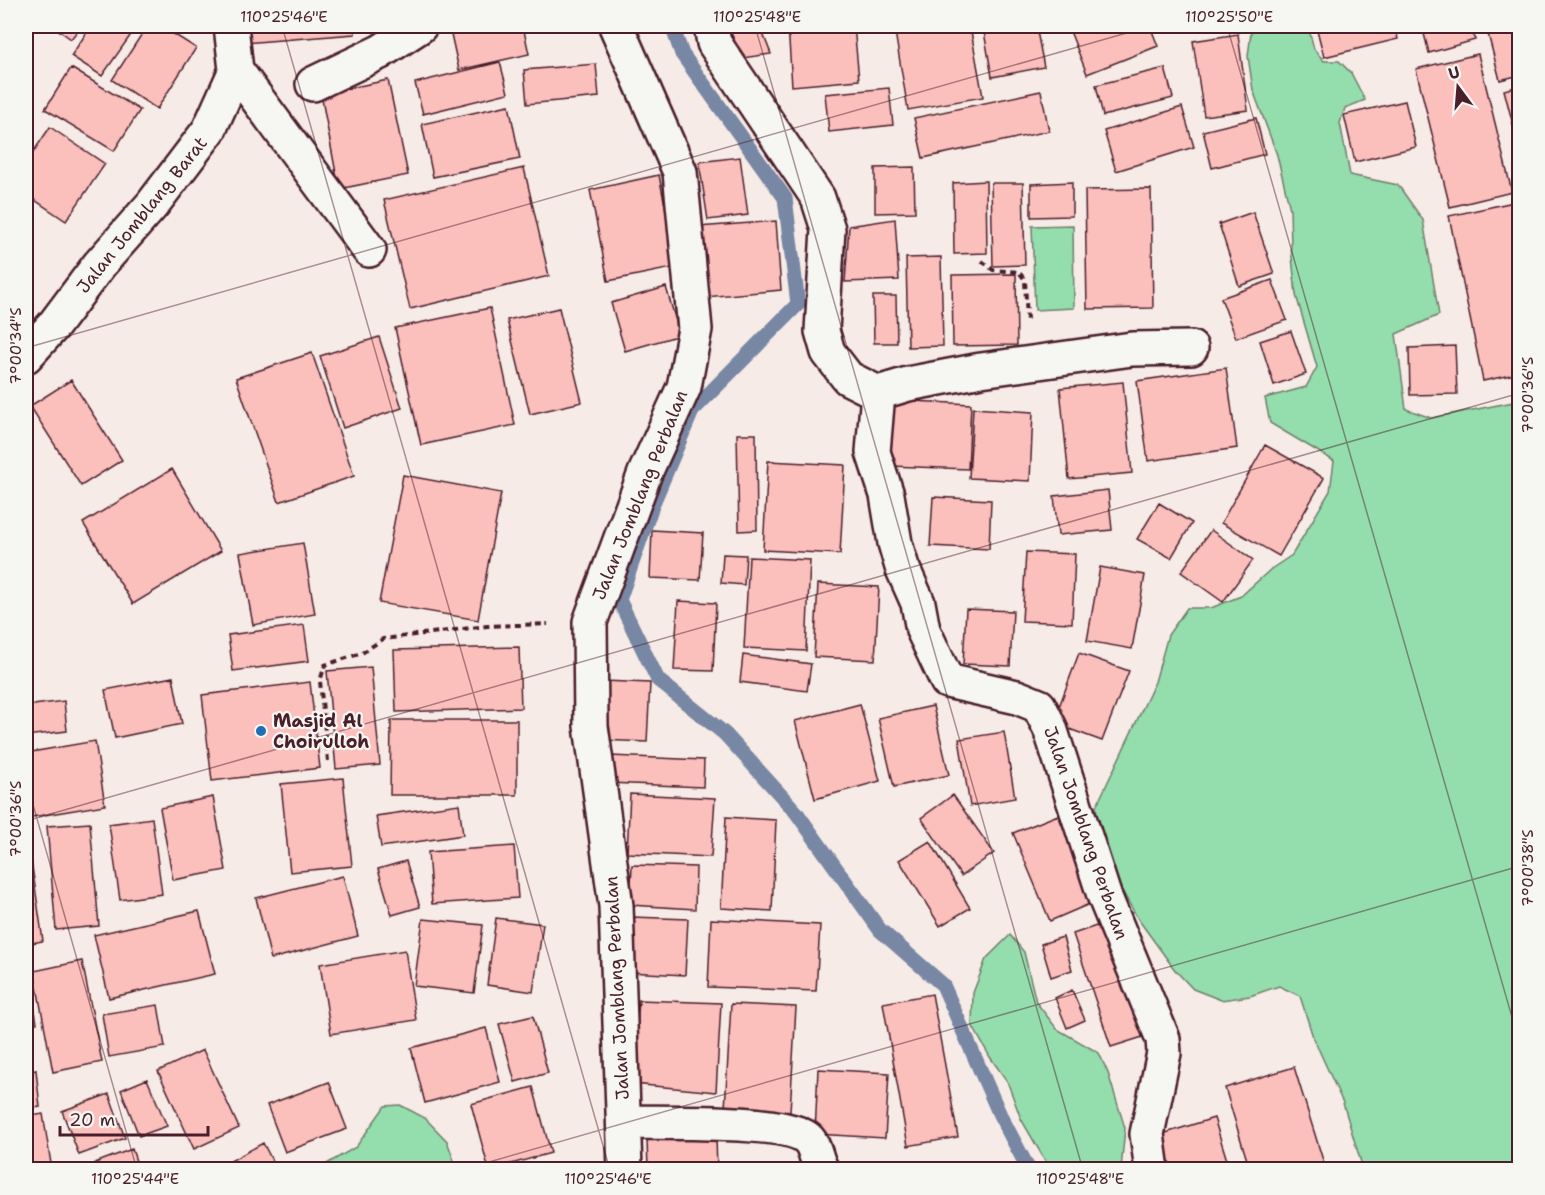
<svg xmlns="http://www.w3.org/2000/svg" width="1545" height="1195" font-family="'Shantell Sans',sans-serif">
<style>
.green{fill:#94ddac;stroke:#6f7e6c;stroke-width:1.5}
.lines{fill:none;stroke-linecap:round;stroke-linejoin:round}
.stream{stroke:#7887a4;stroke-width:15}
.building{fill:#fbbfbc;stroke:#4a1f2b;stroke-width:1.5}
.street-casing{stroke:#4a1f2b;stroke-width:38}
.path{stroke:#4a1f2b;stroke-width:4;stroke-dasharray:6 4.5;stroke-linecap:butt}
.street{stroke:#f6f6f2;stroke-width:33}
.ticks{fill:none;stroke:#4a1f2b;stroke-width:1.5;stroke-opacity:0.45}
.poi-dot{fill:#1f6fb2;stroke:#f6f6f2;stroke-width:2}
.labels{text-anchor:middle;stroke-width:4.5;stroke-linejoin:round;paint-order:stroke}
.street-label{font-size:18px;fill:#4a1f2b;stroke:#f6f6f2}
.poi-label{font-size:18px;font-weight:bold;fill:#4a1f2b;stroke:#f6f6f2;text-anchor:start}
.neatline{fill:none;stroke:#4a1f2b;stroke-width:2}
.ticks-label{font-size:15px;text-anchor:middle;fill:#4a1f2b}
</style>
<rect width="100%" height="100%" fill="#f7ebe7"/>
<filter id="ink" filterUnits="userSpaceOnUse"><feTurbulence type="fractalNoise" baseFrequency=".0167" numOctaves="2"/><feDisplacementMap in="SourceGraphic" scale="12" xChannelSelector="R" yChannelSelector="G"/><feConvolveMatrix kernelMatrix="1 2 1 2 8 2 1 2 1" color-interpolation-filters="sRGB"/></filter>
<g filter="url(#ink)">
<path class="green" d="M 1254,26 L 1308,26 L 1314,49 L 1324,61 L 1339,61 L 1351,73 L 1365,100 L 1345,108 L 1340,123 L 1350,175 L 1398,185 L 1423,220 L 1439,315 L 1396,334 L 1406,409 L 1431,418 L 1519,401 L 1519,1169 L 1363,1169 L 1343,1103 L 1313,1037 L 1300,996 L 1279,986 L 1250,996 L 1221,1000 L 1193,989 L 1175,970 L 1138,919 L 1115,878 L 1101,839 L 1096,807 L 1155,682 L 1168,635 L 1187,608 L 1211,608 L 1241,596 L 1271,569 L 1292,555 L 1330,491 L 1334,461 L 1270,423 L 1265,398 L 1306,387 L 1317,367 L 1296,295 L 1291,248 L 1290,209 L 1277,155 L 1253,90 L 1248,56 L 1251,33 Z
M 1073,225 L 1074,308 L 1035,310 L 1032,226 Z
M 1010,935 L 1024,952 L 1036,1002 L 1057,1029 L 1099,1053 L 1108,1073 L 1125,1128 L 1121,1169 L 1050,1169 L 1021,1119 L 1007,1081 L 990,1057 L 972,1025 L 973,993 L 986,959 Z
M 400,1105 L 425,1118 L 447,1141 L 457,1169 L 318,1169 L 356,1147 L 385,1106 Z"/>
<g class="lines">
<path class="stream" d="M 672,26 L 682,54 L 785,198 L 798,304 L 692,411 L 653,503 L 619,600 L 658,680 L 725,734 L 796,812 L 880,930 L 943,985 L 1000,1115 L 1029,1170"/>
</g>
<path class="building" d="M 53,26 L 81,26 L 71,39 Z
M 91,26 L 137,26 L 102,76 L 71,56 Z
M 147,26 L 161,26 L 196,48 L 157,109 L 112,80 Z
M 243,26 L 355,26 L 355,34 L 245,43 Z
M 484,26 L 523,26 L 529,54 L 459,70 L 451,34 Z
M 728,26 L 760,26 L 771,54 L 742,58 Z
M 788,26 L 854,26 L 859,80 L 792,86 Z
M 894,26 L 970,26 L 983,97 L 908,110 Z
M 983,26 L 1036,26 L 1044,67 L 992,77 Z
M 1068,26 L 1150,26 L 1158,46 L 1087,74 Z
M 1316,26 L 1395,26 L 1398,39 L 1324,57 Z
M 1422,26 L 1471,26 L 1475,40 L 1429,53 Z
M 1486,26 L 1520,26 L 1520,75 L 1500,80 Z
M 1238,34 L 1248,110 L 1204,116 L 1193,41 Z
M 1478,54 L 1512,192 L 1450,207 L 1416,69 Z
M 500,62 L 508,93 L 423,114 L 415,83 Z
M 596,64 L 599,97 L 527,104 L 524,70 Z
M 71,68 L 140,110 L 114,151 L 45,109 Z
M 1165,68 L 1173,98 L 1103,116 L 1096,85 Z
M 388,80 L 408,175 L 339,189 L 321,94 Z
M 1520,86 L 1520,139 L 1517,140 L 1504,90 Z
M 889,88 L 893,125 L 829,132 L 825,94 Z
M 1041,91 L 1049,131 L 923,158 L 914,118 Z
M 1405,101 L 1416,147 L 1355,162 L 1344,115 Z
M 509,105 L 520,159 L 433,177 L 422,124 Z
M 1182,107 L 1194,147 L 1116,171 L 1104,131 Z
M 1256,118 L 1265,154 L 1212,168 L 1203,131 Z
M 50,127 L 105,164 L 66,221 L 26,194 L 26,163 Z
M 740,157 L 748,215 L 708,220 L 699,162 Z
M 914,167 L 915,212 L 875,213 L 875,168 Z
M 524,168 L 549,276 L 410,309 L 384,200 Z
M 659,175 L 677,267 L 608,281 L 590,190 Z
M 986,181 L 987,253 L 954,254 L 953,183 Z
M 1072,182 L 1072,216 L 1031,217 L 1031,184 Z
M 991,183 L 1023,183 L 1025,265 L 993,266 Z
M 1151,189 L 1153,308 L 1087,309 L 1085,190 Z
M 1514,202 L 1520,230 L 1520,373 L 1483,381 L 1449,216 Z
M 1253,212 L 1274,274 L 1239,286 L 1219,224 Z
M 895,219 L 899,280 L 845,282 L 849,226 Z
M 776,221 L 781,290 L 705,297 L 698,227 Z
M 941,257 L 943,346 L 908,347 L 906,258 Z
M 1016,274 L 1017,345 L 953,346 L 952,275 Z
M 1272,280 L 1287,320 L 1236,338 L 1221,298 Z
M 666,287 L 680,335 L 625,351 L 611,303 Z
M 873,296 L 896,296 L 897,343 L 874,343 Z
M 490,308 L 515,425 L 421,445 L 395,328 Z
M 559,308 L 582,402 L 530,414 L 507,320 Z
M 1291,331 L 1306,374 L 1274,385 L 1260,341 Z
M 379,337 L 402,408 L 343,428 L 320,356 Z
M 1455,346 L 1457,394 L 1410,395 L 1409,348 Z
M 312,353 L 354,476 L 279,502 L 236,378 Z
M 1226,368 L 1237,448 L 1148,461 L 1137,381 Z
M 71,380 L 122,460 L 81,486 L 30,406 Z
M 1123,382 L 1132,473 L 1069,479 L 1060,388 Z
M 893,400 L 971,404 L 968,469 L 890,466 Z
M 973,408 L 1033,412 L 1030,481 L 969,478 Z
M 737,434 L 756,434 L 757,530 L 739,531 Z
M 1265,445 L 1324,478 L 1279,556 L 1221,523 Z
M 768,461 L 845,465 L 840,554 L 763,550 Z
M 172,469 L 221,551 L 133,604 L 83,523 Z
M 403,475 L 501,493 L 478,620 L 379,603 Z
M 1108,490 L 1112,530 L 1058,535 L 1054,496 Z
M 933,497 L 991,500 L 989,549 L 930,546 Z
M 1159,503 L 1192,523 L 1171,558 L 1137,539 Z
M 652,530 L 703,533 L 700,580 L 650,578 Z
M 1211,530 L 1253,560 L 1223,602 L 1181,572 Z
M 303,543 L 315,614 L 253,625 L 240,553 Z
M 1026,552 L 1075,554 L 1072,623 L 1022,621 Z
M 723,554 L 746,555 L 744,585 L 721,583 Z
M 749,557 L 810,560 L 806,651 L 744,648 Z
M 1100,567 L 1145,575 L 1132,649 L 1087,641 Z
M 818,584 L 879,587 L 875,660 L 814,657 Z
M 678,601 L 716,603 L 713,671 L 674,670 Z
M 966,609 L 1013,611 L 1010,666 L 963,664 Z
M 304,625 L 309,661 L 233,671 L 228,635 Z
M 519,647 L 521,708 L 396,712 L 394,650 Z
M 1079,653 L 1129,671 L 1102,741 L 1053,723 Z
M 743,655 L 811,664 L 807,691 L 740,682 Z
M 371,667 L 380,765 L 336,769 L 327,671 Z
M 173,677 L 182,724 L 115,738 L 105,690 Z
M 603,681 L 650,683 L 647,742 L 600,740 Z
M 310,682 L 320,768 L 212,781 L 202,695 Z
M 64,701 L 67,731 L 26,736 L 26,706 Z
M 860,704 L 880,781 L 815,799 L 795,721 Z
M 933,706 L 949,775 L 894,787 L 878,718 Z
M 391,720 L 517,720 L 517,795 L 390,795 Z
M 1004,732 L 1015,798 L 970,806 L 959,739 Z
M 95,741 L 105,805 L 26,818 L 26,753 Z
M 610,756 L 704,760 L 703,787 L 608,783 Z
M 343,778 L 352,866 L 290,872 L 281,784 Z
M 630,794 L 715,798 L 711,857 L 627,853 Z
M 953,795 L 994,853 L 961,876 L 921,818 Z
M 213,797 L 226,870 L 173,880 L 160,808 Z
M 459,804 L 463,835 L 381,847 L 376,816 Z
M 1058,815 L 1094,902 L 1050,921 L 1013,833 Z
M 726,817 L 776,820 L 772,911 L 721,908 Z
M 152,818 L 162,894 L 120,900 L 109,824 Z
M 90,823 L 99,926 L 56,930 L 47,826 Z
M 930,841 L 970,908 L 940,926 L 899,860 Z
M 26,846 L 29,846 L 43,941 L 26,944 Z
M 514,846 L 518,898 L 432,904 L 428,852 Z
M 406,861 L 420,907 L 392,915 L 378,869 Z
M 632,865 L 696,867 L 695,909 L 630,905 Z
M 343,876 L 358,936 L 271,959 L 256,898 Z
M 199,911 L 215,974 L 109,998 L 94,935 Z
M 632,917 L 688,919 L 685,975 L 628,972 Z
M 496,918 L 543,924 L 533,992 L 487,985 Z
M 423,919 L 483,925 L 474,993 L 414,986 Z
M 711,919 L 820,925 L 816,991 L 708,987 Z
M 1111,921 L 1149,1035 L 1111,1047 L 1073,934 Z
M 1063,937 L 1072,970 L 1051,977 L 1041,944 Z
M 405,950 L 416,1020 L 331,1034 L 320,964 Z
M 26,959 L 37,1023 L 26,1025 Z
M 82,961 L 102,1062 L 53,1072 L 34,971 Z
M 1072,990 L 1085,1020 L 1067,1028 L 1055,998 Z
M 932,994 L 958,1137 L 908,1146 L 883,1003 Z
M 639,1000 L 721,1003 L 716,1092 L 633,1084 Z
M 731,1004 L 796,1007 L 790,1112 L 725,1109 Z
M 158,1005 L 165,1047 L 109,1057 L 102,1014 Z
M 533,1016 L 548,1073 L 515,1082 L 499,1024 Z
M 486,1028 L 500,1082 L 425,1103 L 411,1048 Z
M 203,1050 L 239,1128 L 194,1149 L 158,1071 Z
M 1294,1067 L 1326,1170 L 1250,1170 L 1225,1088 Z
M 818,1069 L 889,1073 L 885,1138 L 815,1134 Z
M 36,1070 L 40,1107 L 26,1109 L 26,1072 Z
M 147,1079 L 167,1126 L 139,1136 L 121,1090 Z
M 329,1082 L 347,1129 L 285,1152 L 267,1105 Z
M 533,1087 L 551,1153 L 489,1170 L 471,1104 Z
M 109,1094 L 125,1138 L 79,1155 L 62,1111 Z
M 43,1114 L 52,1170 L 26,1170 L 26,1117 Z
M 1214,1118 L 1230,1170 L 1167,1170 L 1156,1136 Z
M 716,1137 L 717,1170 L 648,1170 L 647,1139 Z
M 263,1143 L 277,1170 L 217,1170 L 216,1169 Z
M 132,1149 L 139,1170 L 97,1170 L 95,1163 Z"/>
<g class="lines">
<defs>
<path id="street" d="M 616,26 L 680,172 L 695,329 L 684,387 L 645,473 L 590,622 L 591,726 L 616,906 L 625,1170
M 711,26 L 714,43 L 818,198 L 828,229 L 822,331 L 828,352 L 848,378 L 878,393 L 908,384 L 981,370 L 1132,349 L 1191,348
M 236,70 L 369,250
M 313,84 L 380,52 L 420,26
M 26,356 L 54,325 L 99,265 L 152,205 L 209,130 L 236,70 L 231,26
M 878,393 L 873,452 L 887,495 L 895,543 L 902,567 L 918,603 L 923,630 L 947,681 L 1017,697 L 1039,706 L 1050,728 L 1104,895 L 1163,1039 L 1164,1053 L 1147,1134 L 1152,1170
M 624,1122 C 658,1123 789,1118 809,1140 C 816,1148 816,1161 822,1170"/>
</defs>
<use href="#street" class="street-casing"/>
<path class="path" d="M 982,261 L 993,270 L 1019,272 L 1025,280 L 1027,321
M 328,761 L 320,681 L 325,665 L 362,653 L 383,639 L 487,626 L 548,624"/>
<use href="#street" class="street"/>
</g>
</g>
<path class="ticks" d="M 282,26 L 610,1170M 755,26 L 1083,1170M 1227,26 L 1520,1045M 26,348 L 1151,26M 26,780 L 137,1170M 26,821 L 1520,393M 461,1170 L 1520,866"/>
<circle class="poi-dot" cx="261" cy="731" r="6"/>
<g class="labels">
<g class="street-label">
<text transform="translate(142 215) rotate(-51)" y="6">Jalan Jomblang Barat</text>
<text transform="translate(640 495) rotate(-68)" y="6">Jalan Jomblang Perbalan</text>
<text transform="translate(1086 833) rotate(71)" y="6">Jalan Jomblang Perbalan</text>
<text transform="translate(617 988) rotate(-93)" y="6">Jalan Jomblang Perbalan</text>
</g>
<g class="poi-label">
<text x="273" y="727">Masjid Al<tspan x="273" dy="21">Choirulloh</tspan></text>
</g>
</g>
<rect width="1545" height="1195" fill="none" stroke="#f6f6f2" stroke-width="66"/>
<g transform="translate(1458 87) rotate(344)" stroke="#f6f6f2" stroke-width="4.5" paint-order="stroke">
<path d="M0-4.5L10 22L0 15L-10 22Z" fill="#4a1f2b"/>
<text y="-9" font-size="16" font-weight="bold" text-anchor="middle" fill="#4a1f2b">U</text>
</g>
<path d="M60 1126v9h148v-9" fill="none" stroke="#4a1f2b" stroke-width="3"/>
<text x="69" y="1126" font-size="18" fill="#4a1f2b" stroke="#f6f6f2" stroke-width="4.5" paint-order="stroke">20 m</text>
<rect x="33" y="33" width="1479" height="1129" class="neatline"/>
<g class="ticks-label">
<text x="284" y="22">110°25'46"E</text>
<text x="757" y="22">110°25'48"E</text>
<text x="1229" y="22">110°25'50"E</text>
<text transform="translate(16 346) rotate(-90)" y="5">7°00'34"S</text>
<text transform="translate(1528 395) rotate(-90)" y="5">7°00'36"S</text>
<text transform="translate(16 819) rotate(-90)" y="5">7°00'36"S</text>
<text transform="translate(1528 868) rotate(-90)" y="5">7°00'38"S</text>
<text x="135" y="1184">110°25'44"E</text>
<text x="608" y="1184">110°25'46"E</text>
<text x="1080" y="1184">110°25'48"E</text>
</g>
</svg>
